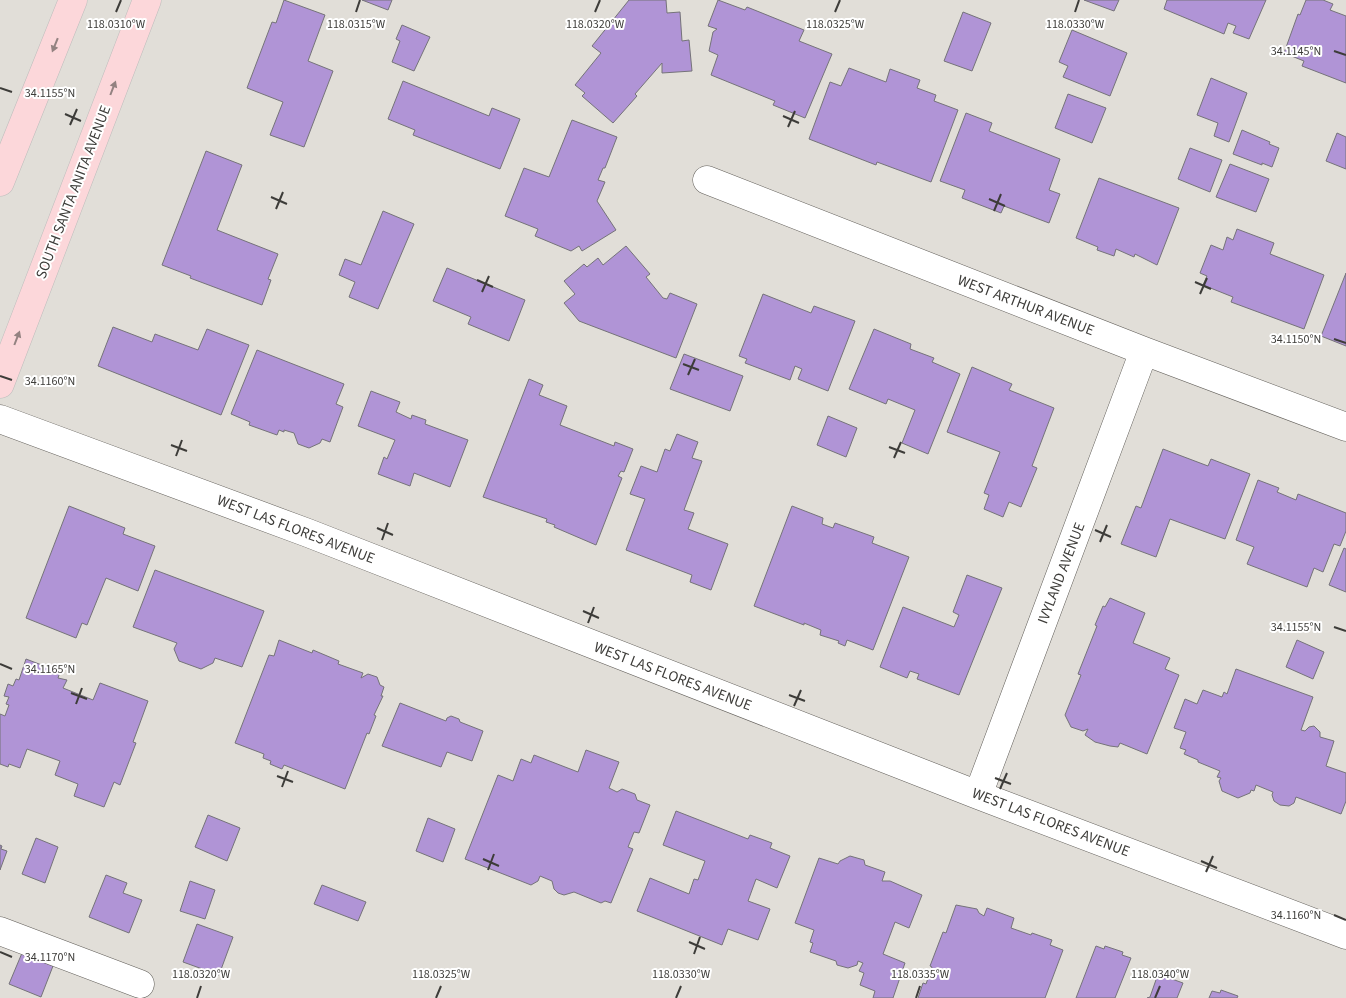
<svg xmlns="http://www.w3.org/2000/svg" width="1346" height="998" font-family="'Source Sans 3',sans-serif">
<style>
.building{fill:#b094d6;stroke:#757379}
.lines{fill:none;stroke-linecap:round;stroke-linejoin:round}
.minor-casing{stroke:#625f5a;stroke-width:29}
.major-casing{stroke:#bdbdbc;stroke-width:29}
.minor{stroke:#fff;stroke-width:28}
.major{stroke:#fcd7da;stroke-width:28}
.oneway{fill:#938281}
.ticks{fill:none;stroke:#3d3c39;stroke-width:2}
.labels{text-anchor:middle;stroke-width:4;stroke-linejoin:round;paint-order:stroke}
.street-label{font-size:15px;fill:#3d3c39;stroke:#fff}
.ticks-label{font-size:12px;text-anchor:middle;fill:#3d3c39;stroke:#fff;stroke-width:4;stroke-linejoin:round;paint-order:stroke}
</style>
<rect width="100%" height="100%" fill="#e1ded8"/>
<path class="building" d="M 284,0 L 325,15 L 308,61 L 333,71 L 304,147 L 270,135 L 283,102 L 247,88 L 272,22 L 276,23 Z
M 362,0 L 392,0 L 388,10 Z
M 629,0 L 666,0 L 667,13 L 680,12 L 682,41 L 689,40 L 692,71 L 662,73 L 662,63 L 635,94 L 637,96 L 613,123 L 582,96 L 585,93 L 575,85 L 601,53 L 592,46 Z
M 718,0 L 745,10 L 747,7 L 804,30 L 799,41 L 832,54 L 805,118 L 773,105 L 775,101 L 711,75 L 718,55 L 709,51 L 713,32 L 717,29 L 708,26 Z
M 1084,0 L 1119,0 L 1114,11 Z
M 1167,0 L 1266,0 L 1249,39 L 1233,33 L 1236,26 L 1228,23 L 1224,34 L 1164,9 Z
M 1306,0 L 1323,0 L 1333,4 L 1330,10 L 1346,16 L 1346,83 L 1302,66 L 1304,61 L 1284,53 L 1298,14 L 1300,15 Z
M 963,12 L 991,23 L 972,71 L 944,61 Z
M 402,25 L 430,37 L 414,71 L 392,62 L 400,41 L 396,39 Z
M 1072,30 L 1127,53 L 1110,96 L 1063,77 L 1068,66 L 1059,62 Z
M 849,68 L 886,82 L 890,69 L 920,80 L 917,88 L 936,95 L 934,101 L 958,110 L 931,182 L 877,162 L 876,165 L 809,139 L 830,82 L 841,86 Z
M 1211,78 L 1247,93 L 1229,142 L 1214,136 L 1218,123 L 1197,115 Z
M 403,81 L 489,116 L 492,108 L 520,119 L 500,169 L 413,135 L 415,130 L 388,119 Z
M 1068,94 L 1106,108 L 1092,143 L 1055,128 Z
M 966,113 L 992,123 L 989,131 L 1060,159 L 1049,190 L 1060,194 L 1049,223 L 1004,206 L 1001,213 L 962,198 L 965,190 L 940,181 Z
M 572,120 L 617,137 L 605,168 L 603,168 L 598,180 L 605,182 L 597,201 L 616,230 L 582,251 L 579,246 L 571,251 L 535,236 L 538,229 L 505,216 L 524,168 L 549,177 Z
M 1242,130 L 1270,142 L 1269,144 L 1279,148 L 1272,167 L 1262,163 L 1262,165 L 1233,154 Z
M 1337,133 L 1346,137 L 1346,169 L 1326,161 Z
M 1190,148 L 1222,160 L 1210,192 L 1178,179 Z
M 206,151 L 242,165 L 217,230 L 278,254 L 268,279 L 271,280 L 262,305 L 190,278 L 191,276 L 162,265 Z
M 1230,164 L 1269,179 L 1256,212 L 1216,197 Z
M 1099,178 L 1179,208 L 1157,265 L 1135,254 L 1134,257 L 1116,249 L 1114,256 L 1097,250 L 1098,247 L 1076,238 Z
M 383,211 L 414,224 L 378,309 L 349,297 L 355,282 L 339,275 L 345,259 L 361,265 Z
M 1237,229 L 1274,243 L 1270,254 L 1324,275 L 1304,329 L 1231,302 L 1233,297 L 1203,285 L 1207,276 L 1200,273 L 1211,245 L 1223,250 L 1227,237 L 1233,240 Z
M 626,246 L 650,274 L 646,277 L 663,298 L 667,299 L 670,293 L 697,304 L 676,358 L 579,321 L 564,303 L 575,294 L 564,281 L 584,264 L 587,267 L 598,258 L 603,265 Z
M 447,268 L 525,300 L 509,341 L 468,324 L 471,317 L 433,301 Z
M 1346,273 L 1346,346 L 1321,336 Z
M 763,294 L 811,313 L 814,306 L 855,321 L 828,391 L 798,379 L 802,369 L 795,366 L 790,380 L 745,363 L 747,359 L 739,356 Z
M 113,327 L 152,342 L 155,334 L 198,350 L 207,329 L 249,345 L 221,415 L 98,366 Z
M 874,329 L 911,344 L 910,349 L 934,358 L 932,362 L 960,374 L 928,454 L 902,443 L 915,410 L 888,399 L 886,404 L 849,389 Z
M 257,350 L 344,384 L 336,404 L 343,407 L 330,442 L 322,439 L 320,443 L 309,448 L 298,444 L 294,433 L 284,430 L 284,432 L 279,430 L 277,435 L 249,425 L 250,422 L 231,414 Z
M 684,354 L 743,376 L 730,411 L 670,389 Z
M 972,367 L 1012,384 L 1009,390 L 1054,408 L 1032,466 L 1037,468 L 1021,507 L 1009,502 L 1003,517 L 984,509 L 989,495 L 984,493 L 1000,452 L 947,432 Z
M 529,379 L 543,385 L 539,395 L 567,406 L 560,425 L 614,446 L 615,442 L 633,449 L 624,472 L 621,471 L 618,476 L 622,478 L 596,545 L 554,527 L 555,525 L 546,522 L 547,519 L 483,497 Z
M 371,391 L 400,402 L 396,412 L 411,419 L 412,415 L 426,420 L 425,424 L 468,440 L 450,487 L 414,473 L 410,486 L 378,474 L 384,457 L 387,459 L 395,440 L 358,426 Z
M 828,416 L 857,428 L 846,457 L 817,445 Z
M 677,434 L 698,442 L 692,458 L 702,461 L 684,510 L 694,513 L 688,529 L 728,544 L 711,590 L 690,582 L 692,575 L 626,550 L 645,499 L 630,494 L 641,466 L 657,472 L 665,449 L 670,451 Z
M 1163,449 L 1208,466 L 1211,459 L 1250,474 L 1225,539 L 1170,519 L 1156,557 L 1121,544 L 1136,506 L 1141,508 Z
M 1258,480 L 1279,488 L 1277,492 L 1296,500 L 1298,494 L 1346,513 L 1346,531 L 1340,546 L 1334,544 L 1323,572 L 1314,568 L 1307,587 L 1247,564 L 1254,547 L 1236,540 Z
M 69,506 L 125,528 L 123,534 L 155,546 L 138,591 L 106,578 L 87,625 L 82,623 L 76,638 L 26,618 Z
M 792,506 L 823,518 L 822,524 L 833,528 L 835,523 L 874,537 L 872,543 L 909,557 L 873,650 L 847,640 L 845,646 L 838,643 L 839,641 L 820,635 L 821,630 L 804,623 L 804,625 L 754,606 Z
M 1344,548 L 1346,549 L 1346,592 L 1329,585 Z
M 155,570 L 264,611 L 242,667 L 215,658 L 213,663 L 201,669 L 179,661 L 174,649 L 177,643 L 133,627 Z
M 967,575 L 1002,588 L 959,695 L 917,679 L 919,674 L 910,671 L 907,678 L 880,667 L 903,607 L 954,627 L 959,615 L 953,612 Z
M 1110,598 L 1145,613 L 1133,643 L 1170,658 L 1165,669 L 1179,675 L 1147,754 L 1120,743 L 1118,747 L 1110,746 L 1095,742 L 1085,735 L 1088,729 L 1083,731 L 1071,727 L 1065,715 L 1081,675 L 1078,674 L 1097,626 L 1095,625 L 1103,606 L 1105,607 Z
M 279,640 L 312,653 L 313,650 L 339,661 L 338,664 L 363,673 L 361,678 L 368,674 L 377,677 L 380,685 L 384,687 L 381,696 L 383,696 L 374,715 L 376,716 L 369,734 L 367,733 L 345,789 L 284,765 L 282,769 L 270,764 L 271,761 L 263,758 L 264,754 L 235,743 L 269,655 L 274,656 Z
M 1297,640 L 1324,652 L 1313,679 L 1286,667 Z
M 26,659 L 60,672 L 58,678 L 67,680 L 63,688 L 93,700 L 100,683 L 148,701 L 133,742 L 136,743 L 120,785 L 114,782 L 104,807 L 74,796 L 78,784 L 55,775 L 60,761 L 27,749 L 20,768 L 9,764 L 8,767 L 0,764 L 0,714 L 5,716 L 9,705 L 6,704 L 9,697 L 4,696 L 8,684 L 13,686 L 16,679 L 19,680 Z
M 1236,669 L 1313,697 L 1301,730 L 1305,731 L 1309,727 L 1314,726 L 1320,732 L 1320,737 L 1334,741 L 1326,766 L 1346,773 L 1346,801 L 1341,814 L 1296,797 L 1294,803 L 1289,806 L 1280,805 L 1274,801 L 1272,795 L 1273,792 L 1256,785 L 1254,791 L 1251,790 L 1250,793 L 1238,798 L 1222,791 L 1219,781 L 1221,778 L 1217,777 L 1220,771 L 1198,762 L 1198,760 L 1184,754 L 1186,750 L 1180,748 L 1186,732 L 1174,728 L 1185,699 L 1197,704 L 1203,690 L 1222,697 L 1224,692 L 1227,694 Z
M 400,703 L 446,721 L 447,718 L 451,716 L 459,719 L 460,722 L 483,731 L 472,761 L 447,752 L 441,767 L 382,746 Z
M 586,750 L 619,762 L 609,788 L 617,792 L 622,789 L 635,794 L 637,800 L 650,805 L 639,833 L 634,832 L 628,847 L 633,849 L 611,903 L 605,901 L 601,903 L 574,892 L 564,895 L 558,893 L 554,889 L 552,881 L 540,876 L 538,881 L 531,885 L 465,859 L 498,775 L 513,781 L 521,759 L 531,763 L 534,755 L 578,772 Z
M 676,811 L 748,839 L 750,835 L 772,843 L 770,848 L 790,856 L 777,888 L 756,879 L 748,901 L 770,909 L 758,940 L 728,929 L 722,945 L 637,911 L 650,878 L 689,894 L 694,879 L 698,880 L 705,861 L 663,845 Z
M 208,815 L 240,828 L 227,861 L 195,847 Z
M 428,818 L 455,829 L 443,862 L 416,851 Z
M 36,838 L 58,847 L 45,883 L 22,874 Z
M 0,845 L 2,846 L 1,849 L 7,851 L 0,870 Z
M 850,856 L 864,860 L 865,865 L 885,872 L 882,881 L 890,881 L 922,895 L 909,928 L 895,922 L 883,954 L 905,963 L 893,998 L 873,998 L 875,991 L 860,985 L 864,973 L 859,971 L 863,963 L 858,961 L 857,965 L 848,968 L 837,965 L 836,961 L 810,952 L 813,943 L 810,942 L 814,930 L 795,923 L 819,858 L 838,864 L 840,861 Z
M 106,875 L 127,883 L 123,893 L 142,900 L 129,933 L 89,917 Z
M 190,881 L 215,890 L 205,919 L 180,911 Z
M 322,885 L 366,902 L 358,921 L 314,904 Z
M 956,905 L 977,909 L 979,913 L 984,916 L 987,908 L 1014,918 L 1011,928 L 1031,935 L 1032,933 L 1052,940 L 1050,945 L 1063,950 L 1045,998 L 918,998 L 923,983 L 926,984 L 932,967 L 930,966 L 943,932 L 946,933 Z
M 197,924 L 233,937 L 219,975 L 183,962 Z
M 1096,946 L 1104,949 L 1105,946 L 1123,952 L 1122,955 L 1131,958 L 1115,998 L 1076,998 Z
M 22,953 L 53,966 L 41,997 L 9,984 Z
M 1158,974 L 1183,983 L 1177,998 L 1147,998 L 1150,997 Z
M 1221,990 L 1238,996 L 1237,998 L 1209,998 L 1212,991 L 1220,993 Z"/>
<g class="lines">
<defs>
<path id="minor" d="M 707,180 L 1144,351 L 1346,427
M 0,419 L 308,533 L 978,795 L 1346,935
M 978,795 L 1144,351
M 0,931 L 140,984"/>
<path id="major" d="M 0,182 L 73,0
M 0,384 L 147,0"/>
</defs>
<use href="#minor" class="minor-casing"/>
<use href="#major" class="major-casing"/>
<use href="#minor" class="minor"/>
<use href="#major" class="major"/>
</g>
<defs><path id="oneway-solid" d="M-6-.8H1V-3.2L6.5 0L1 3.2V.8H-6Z" transform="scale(1.25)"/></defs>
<g class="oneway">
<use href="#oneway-solid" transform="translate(55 45) rotate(112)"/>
<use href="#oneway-solid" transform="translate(113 88) rotate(-69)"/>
<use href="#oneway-solid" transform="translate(17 338) rotate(-69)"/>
</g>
<path class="ticks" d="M 116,12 L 121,0M 356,12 L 360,0M 595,12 L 600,0M 835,12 L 840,0M 1075,12 L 1079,0M 1334,51 L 1346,55M 0,88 L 12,92M 65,114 L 81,121M 783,116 L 799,123M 70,125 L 77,109M 788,127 L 795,111M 271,197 L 287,204M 989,199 L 1005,206M 276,209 L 283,192M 994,211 L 1001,194M 477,280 L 493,287M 1195,282 L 1211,289M 482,292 L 489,276M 1200,294 L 1207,278M 1334,339 L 1346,343M 683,364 L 699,370M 688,375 L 695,359M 0,376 L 12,380M 171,445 L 187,451M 889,447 L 905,453M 176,456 L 182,440M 894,458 L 901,442M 377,528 L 393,535M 1095,530 L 1111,537M 382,540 L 388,523M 1100,542 L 1107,525M 583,611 L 599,618M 588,623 L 594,607M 1334,627 L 1346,631M 0,664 L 12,669M 71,693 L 87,699M 789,695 L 805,701M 76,704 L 82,688M 794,706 L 801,690M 277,776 L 293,782M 995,778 L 1011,784M 282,787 L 288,771M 1000,789 L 1007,773M 483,859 L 499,866M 1201,861 L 1217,868M 488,870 L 494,854M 1206,872 L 1213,856M 1334,915 L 1346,920M 689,942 L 705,949M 0,952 L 12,957M 694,954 L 700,937M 197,998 L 201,986M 436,998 L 441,986M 676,998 L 681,986M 916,998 L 920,986M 1155,998 L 1160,986"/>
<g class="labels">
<g class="street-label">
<text transform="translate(73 192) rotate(-69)" y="5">SOUTH SANTA ANITA AVENUE</text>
<text transform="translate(1026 305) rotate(21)" y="5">WEST ARTHUR AVENUE</text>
<text transform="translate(296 529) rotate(21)" y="5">WEST LAS FLORES AVENUE</text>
<text transform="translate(1061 573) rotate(-69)" y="5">IVYLAND AVENUE</text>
<text transform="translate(673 676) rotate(21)" y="5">WEST LAS FLORES AVENUE</text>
<text transform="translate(1051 822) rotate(21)" y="5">WEST LAS FLORES AVENUE</text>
</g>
</g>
<g class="ticks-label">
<text x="116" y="28">118.0310°W</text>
<text x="356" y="28">118.0315°W</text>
<text x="595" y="28">118.0320°W</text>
<text x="835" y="28">118.0325°W</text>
<text x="1075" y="28">118.0330°W</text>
<text x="1296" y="55">34.1145°N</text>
<text x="50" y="97">34.1155°N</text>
<text x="1296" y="343">34.1150°N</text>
<text x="50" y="385">34.1160°N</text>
<text x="1296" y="631">34.1155°N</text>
<text x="50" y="673">34.1165°N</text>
<text x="1296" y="919">34.1160°N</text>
<text x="50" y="961">34.1170°N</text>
<text x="201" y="978">118.0320°W</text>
<text x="441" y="978">118.0325°W</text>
<text x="681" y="978">118.0330°W</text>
<text x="920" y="978">118.0335°W</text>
<text x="1160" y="978">118.0340°W</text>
</g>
</svg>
